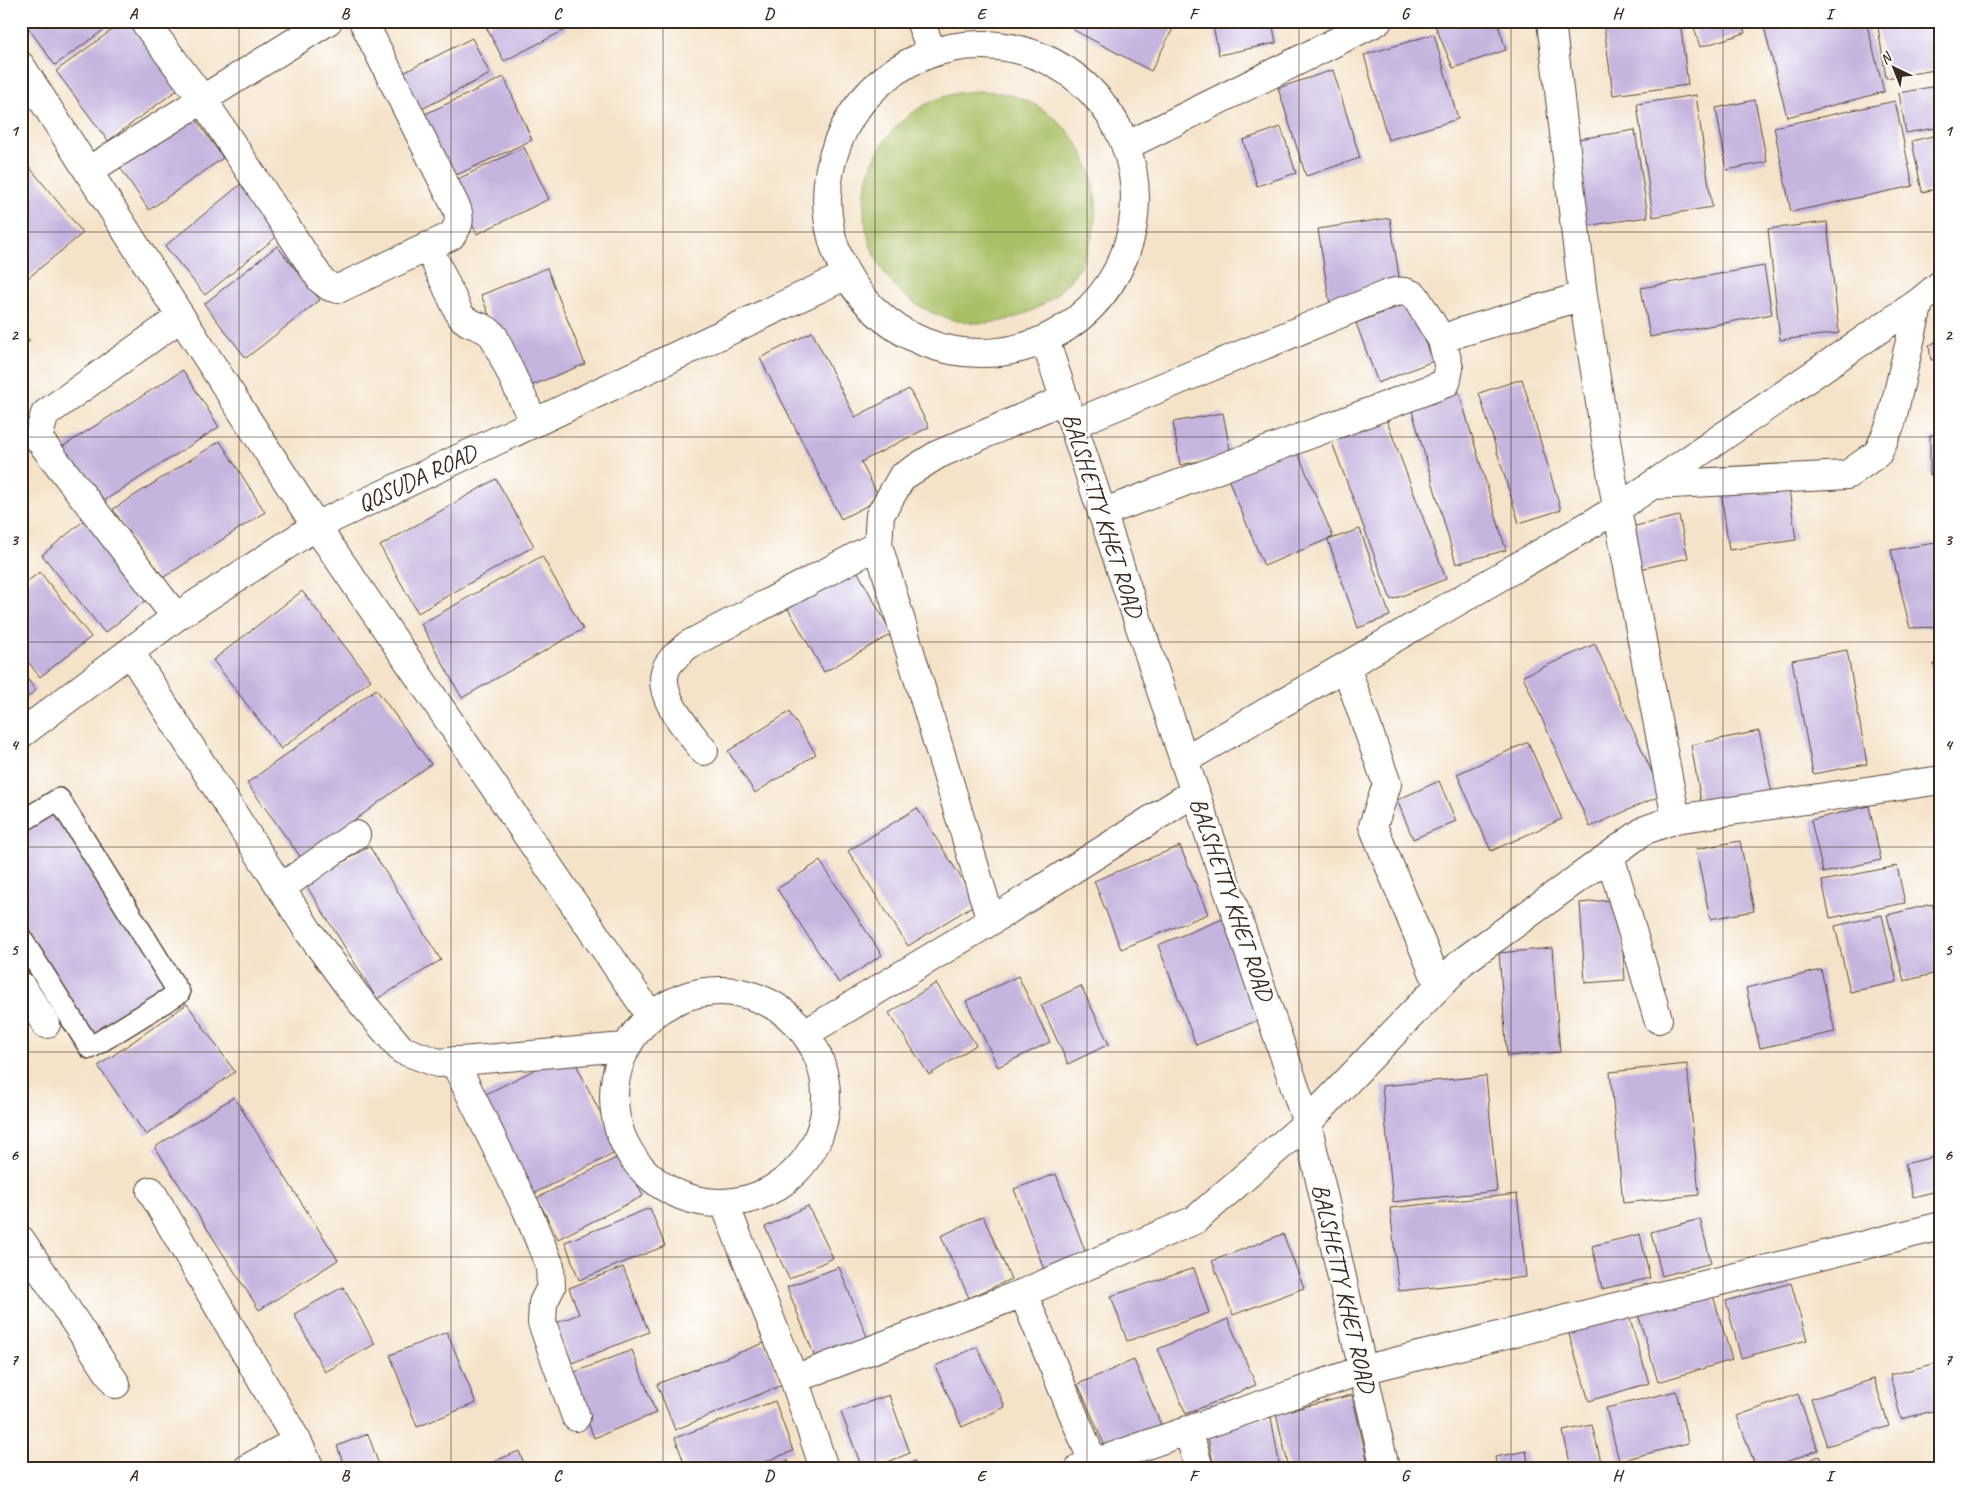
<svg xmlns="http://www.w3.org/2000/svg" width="1962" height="1489" font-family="Caveat,sans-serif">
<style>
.green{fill:#a8bf64;stroke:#727441}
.building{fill:#c4b4de}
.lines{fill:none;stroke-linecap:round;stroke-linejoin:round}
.lane-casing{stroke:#574638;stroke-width:24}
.street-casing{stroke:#574638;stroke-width:30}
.secondary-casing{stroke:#574638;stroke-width:30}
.lane{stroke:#fff;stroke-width:21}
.street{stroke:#fff;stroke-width:28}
.secondary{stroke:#fff;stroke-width:28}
.grid{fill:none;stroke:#3b2a1e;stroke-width:1;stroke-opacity:0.55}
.labels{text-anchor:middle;stroke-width:5;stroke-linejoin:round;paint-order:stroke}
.street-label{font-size:24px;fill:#3b2a1e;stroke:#fff}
.neatline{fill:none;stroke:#3b2a1e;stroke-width:2}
.grid-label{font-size:16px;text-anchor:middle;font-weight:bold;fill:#3b2a1e}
</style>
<rect width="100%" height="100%" fill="#fff"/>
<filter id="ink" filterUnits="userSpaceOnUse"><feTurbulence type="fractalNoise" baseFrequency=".02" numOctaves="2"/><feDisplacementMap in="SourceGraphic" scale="10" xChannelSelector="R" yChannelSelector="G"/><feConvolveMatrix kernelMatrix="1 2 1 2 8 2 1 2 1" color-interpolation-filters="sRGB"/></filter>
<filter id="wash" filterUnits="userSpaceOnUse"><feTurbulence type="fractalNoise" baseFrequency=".0096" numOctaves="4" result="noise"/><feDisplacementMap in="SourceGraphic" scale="20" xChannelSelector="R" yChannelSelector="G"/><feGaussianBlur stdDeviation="1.12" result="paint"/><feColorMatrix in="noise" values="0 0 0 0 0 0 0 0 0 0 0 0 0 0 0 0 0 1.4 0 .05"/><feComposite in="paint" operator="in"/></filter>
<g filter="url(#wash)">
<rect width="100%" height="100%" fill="#f4e3c9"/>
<path class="green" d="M864 207a116 116 0 1 1 232 0a116 116 0 1 1-232 0Z"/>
<g id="blocks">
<path class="building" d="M 27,21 L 116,21 L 55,65 L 25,23 Z
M 124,21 L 133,21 L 181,87 L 108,141 L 56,71 Z
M 498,21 L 563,21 L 567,29 L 504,61 L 486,27 Z
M 1076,21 L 1177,21 L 1151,71 L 1072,29 Z
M 1212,21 L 1272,21 L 1276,43 L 1219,55 Z
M 1433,21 L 1497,21 L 1506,50 L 1453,68 Z
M 1640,21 L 1680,21 L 1688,85 L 1613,95 L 1604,26 Z
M 1692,21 L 1741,21 L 1745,33 L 1700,47 Z
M 1786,21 L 1866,21 L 1884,92 L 1787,117 L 1764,27 Z
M 1877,21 L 1941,21 L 1941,69 L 1886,78 Z
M 1434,34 L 1458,119 L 1388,140 L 1364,55 Z
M 472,38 L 490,74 L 420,110 L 401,74 Z
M 1333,70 L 1360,158 L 1306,176 L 1278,88 Z
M 504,77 L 532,140 L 452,177 L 423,115 Z
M 1941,85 L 1941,127 L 1906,133 L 1899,93 Z
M 1696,95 L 1712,207 L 1653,217 L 1637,104 Z
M 1755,100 L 1767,162 L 1727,170 L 1716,108 Z
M 1895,101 L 1913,186 L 1791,212 L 1774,127 Z
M 193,115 L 223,158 L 149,210 L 119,166 Z
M 1281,127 L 1296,173 L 1257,186 L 1243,140 Z
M 1635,130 L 1648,217 L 1585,226 L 1572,140 Z
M 1941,134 L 1941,188 L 1922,192 L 1912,141 Z
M 524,147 L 549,199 L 477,234 L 452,182 Z
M 27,164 L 83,233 L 28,278 L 21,270 L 21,169 Z
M 241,184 L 281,233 L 205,295 L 165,246 Z
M 1390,218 L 1400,283 L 1330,305 L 1318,229 Z
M 1827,222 L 1839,333 L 1780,340 L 1768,229 Z
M 277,246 L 320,300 L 246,358 L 204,304 Z
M 1764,266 L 1772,314 L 1650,337 L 1641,288 Z
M 547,268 L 585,364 L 520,390 L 481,295 Z
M 1411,302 L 1433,361 L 1378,383 L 1356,323 Z
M 21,330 L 30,341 L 21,347 Z
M 812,332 L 855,417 L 909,389 L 929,427 L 861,462 L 880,499 L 841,519 L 760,358 Z
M 1941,338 L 1941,359 L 1931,360 L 1929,346 Z
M 183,370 L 219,427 L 99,504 L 62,447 Z
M 1522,379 L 1561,510 L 1519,523 L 1479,393 Z
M 1459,392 L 1506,550 L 1456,564 L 1411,407 Z
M 1382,408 L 1446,579 L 1391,600 L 1327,429 Z
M 1223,413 L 1231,455 L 1180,465 L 1173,422 Z
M 1930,435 L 1941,435 L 1941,474 L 1930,475 Z
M 220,441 L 265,512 L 158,581 L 113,509 Z
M 1295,446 L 1333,537 L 1264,566 L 1226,474 Z
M 496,479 L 534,546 L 418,613 L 380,546 Z
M 1788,481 L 1796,540 L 1729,550 L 1721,491 Z
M 1679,516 L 1688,558 L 1640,569 L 1631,527 Z
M 87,518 L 150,597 L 105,633 L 42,555 Z
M 1360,529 L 1390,616 L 1358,628 L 1328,540 Z
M 1941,542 L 1941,627 L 1910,628 L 1891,550 Z
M 542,556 L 583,629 L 462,698 L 421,624 Z
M 855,567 L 892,634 L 824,672 L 786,605 Z
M 40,572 L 91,637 L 40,677 L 21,653 L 21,586 Z
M 302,591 L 371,680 L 281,749 L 213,660 Z
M 1595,644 L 1662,795 L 1590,827 L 1523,676 Z
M 1847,650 L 1867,764 L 1813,774 L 1792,660 Z
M 1941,662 L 1941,693 L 1940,693 L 1934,664 Z
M 21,671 L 36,690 L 21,703 Z
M 376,689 L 431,764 L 302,859 L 247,783 Z
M 789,712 L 816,754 L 755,793 L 728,751 Z
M 1759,731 L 1772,793 L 1702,807 L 1691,745 Z
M 1528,742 L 1562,819 L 1491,851 L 1457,774 Z
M 1439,781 L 1456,821 L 1413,839 L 1397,800 Z
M 1869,806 L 1881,860 L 1823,873 L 1811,820 Z
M 917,808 L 977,903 L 908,946 L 848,851 Z
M 60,810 L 170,986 L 94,1035 L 21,919 L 21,834 Z
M 1740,841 L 1754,911 L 1710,919 L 1696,849 Z
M 369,846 L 441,960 L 377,999 L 306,885 Z
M 1180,846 L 1208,914 L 1121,949 L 1094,881 Z
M 820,861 L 882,955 L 839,983 L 777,889 Z
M 1897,866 L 1905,903 L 1830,918 L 1822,881 Z
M 1619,899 L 1625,980 L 1585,983 L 1580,903 Z
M 1932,904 L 1941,936 L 1941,972 L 1904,981 L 1887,915 Z
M 1882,915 L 1897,982 L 1850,992 L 1835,926 Z
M 1223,919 L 1261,1019 L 1196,1045 L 1158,945 Z
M 1552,948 L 1560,1052 L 1507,1056 L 1499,953 Z
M 1821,970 L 1835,1032 L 1760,1048 L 1746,988 Z
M 1018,976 L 1050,1042 L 998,1067 L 966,1001 Z
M 936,983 L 976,1045 L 929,1075 L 889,1013 Z
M 1081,986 L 1109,1044 L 1068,1064 L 1041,1005 Z
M 187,1004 L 235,1072 L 146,1135 L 98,1066 Z
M 570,1052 L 619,1151 L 527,1197 L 478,1098 Z
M 1687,1064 L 1699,1195 L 1623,1203 L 1610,1072 Z
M 1486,1076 L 1497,1191 L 1393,1202 L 1382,1086 Z
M 234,1097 L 338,1260 L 259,1310 L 155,1147 Z
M 622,1155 L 643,1196 L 558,1239 L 537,1198 Z
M 1941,1155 L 1941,1190 L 1913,1197 L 1905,1164 Z
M 1056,1174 L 1087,1256 L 1045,1272 L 1014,1189 Z
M 1517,1194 L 1526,1277 L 1399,1291 L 1390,1208 Z
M 808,1206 L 833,1258 L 789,1279 L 765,1227 Z
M 650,1208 L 665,1246 L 579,1280 L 565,1242 Z
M 983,1216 L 1011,1279 L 969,1298 L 941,1236 Z
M 1700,1219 L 1711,1263 L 1662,1276 L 1651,1232 Z
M 1283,1234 L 1304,1288 L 1233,1315 L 1212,1261 Z
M 1640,1234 L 1650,1278 L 1602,1289 L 1592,1246 Z
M 623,1267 L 649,1332 L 572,1363 L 556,1323 L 579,1314 L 569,1288 Z
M 839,1267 L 868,1339 L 816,1360 L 787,1287 Z
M 1194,1268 L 1209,1313 L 1127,1341 L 1111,1296 Z
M 1791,1283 L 1807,1340 L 1741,1358 L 1726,1301 Z
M 343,1287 L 375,1344 L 325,1372 L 294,1314 Z
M 1712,1292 L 1732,1360 L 1658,1382 L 1638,1314 Z
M 1628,1313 L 1649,1383 L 1589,1401 L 1568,1331 Z
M 1228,1319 L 1256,1385 L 1186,1414 L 1158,1349 Z
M 447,1332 L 476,1403 L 417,1427 L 390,1355 Z
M 764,1343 L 782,1385 L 675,1430 L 657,1384 Z
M 977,1347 L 1005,1407 L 962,1427 L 935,1366 Z
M 632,1350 L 656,1413 L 594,1438 L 570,1374 Z
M 1134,1360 L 1162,1427 L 1107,1451 L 1078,1384 Z
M 1941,1362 L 1941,1409 L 1901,1419 L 1890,1375 Z
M 1874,1379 L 1889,1426 L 1827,1446 L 1811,1399 Z
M 1676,1391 L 1688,1443 L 1619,1461 L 1606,1408 Z
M 1798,1394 L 1818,1450 L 1770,1468 L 1756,1468 L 1737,1416 Z
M 889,1395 L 910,1453 L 873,1468 L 862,1468 L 841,1412 Z
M 1352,1395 L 1369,1468 L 1289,1468 L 1276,1414 Z
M 775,1401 L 793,1451 L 749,1468 L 686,1468 L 675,1438 Z
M 1271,1417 L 1280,1468 L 1214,1468 L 1206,1429 Z
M 1592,1425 L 1602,1466 L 1571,1468 L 1563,1431 Z
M 368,1434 L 380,1468 L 345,1468 L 337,1446 Z
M 519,1451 L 526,1468 L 479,1468 Z
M 1526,1451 L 1529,1468 L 1497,1468 L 1495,1457 Z
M 1819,1456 L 1825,1468 L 1788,1468 Z
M 788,1460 L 791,1468 L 768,1468 Z
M 915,1461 L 917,1468 L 899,1468 Z"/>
</g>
</g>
<g filter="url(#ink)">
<use href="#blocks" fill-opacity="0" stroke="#574638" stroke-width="1"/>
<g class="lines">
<defs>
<path id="lane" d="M 21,822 L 59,799 L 179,993 L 90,1048 L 21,938"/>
<path id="street" d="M 144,21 L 203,100 L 321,280 L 330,287 L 338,289 L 451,236 C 458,227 461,221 457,209 L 363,21
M 1551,21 L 1583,296 L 1617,509 L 1676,819
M 21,66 L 181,317 L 316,526 L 650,1015
M 88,171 L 328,21
M 428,246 L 460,315 C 470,328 484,323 494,337 L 534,423
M 1073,424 L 1388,294 C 1398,291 1405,290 1415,296 L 1442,340 L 1458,333 L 1583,296
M 1653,485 L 1847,475 L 1878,453 L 1891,423 L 1919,302
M 1102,513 L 1446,383 L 1449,368 L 1442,340
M 176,617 L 38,438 L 45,414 L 181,317
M 130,652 L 309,932 L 356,996 L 402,1050 L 438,1063 L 624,1047
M 1346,667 L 1387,784 L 1373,826 L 1439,986
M 704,751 C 689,731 658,698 665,672 C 667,662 680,652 688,645 L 878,545
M 1184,760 L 1617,509 L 1919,302 L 1941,284
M 1610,856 L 1658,1019
M 282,887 L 356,835
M 991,921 L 878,545 L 880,515 L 902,477 L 937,455 L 1065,399
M 21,986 L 46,1024
M614 1097a106 106 0 1 1 212 0a106 106 0 1 1-212 0Z
M 808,1032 L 991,921 L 1195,792
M 454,1061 L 527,1210 L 550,1266 L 551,1287 L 543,1303 L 542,1323 L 576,1417
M 151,1191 L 297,1441 L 310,1468
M 725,1205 L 794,1379 L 824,1468
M 21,1240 L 116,1384
M 1023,1293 L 1093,1462
M 794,1379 L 1023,1293 L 1195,1220 L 1307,1123 L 1462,962 L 1645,830 L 1676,819 L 1941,780
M 1188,1430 L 1199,1468
M 248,1468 L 297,1441
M 1080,1468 L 1362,1370 L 1941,1226"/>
<path id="secondary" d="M 920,21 L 932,52
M827 199a154 154 0 1 1 308 0a154 154 0 1 1-308 0Z
M 1126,146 L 1378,21
M 1045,340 L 1184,760 L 1307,1123 L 1385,1468
M 21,734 L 176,617 L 316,526 L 845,276"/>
</defs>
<use href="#lane" class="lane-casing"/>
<use href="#street" class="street-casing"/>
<use href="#secondary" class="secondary-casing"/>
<use href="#lane" class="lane"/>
<use href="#street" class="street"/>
<use href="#secondary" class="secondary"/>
</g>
</g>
<path class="grid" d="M 239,21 L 239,1468M 451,21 L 451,1468M 663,21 L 663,1468M 875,21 L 875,1468M 1087,21 L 1087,1468M 1299,21 L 1299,1468M 1511,21 L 1511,1468M 1723,21 L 1723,1468M 21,232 L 1941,232M 21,437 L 1941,437M 21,642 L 1941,642M 21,847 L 1941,847M 21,1052 L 1941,1052M 21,1257 L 1941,1257"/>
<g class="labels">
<g class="street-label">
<text transform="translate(417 478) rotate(-25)" y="8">QQSUDA ROAD</text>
<text transform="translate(1103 515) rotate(72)" y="8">BALSHETTY KHET ROAD</text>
<text transform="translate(1232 899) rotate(71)" y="8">BALSHETTY KHET ROAD</text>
<text transform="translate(1344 1288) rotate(77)" y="8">BALSHETTY KHET ROAD</text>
</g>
</g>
<rect width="1962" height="1489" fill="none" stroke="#fff" stroke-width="55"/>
<g transform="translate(1894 68) rotate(317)" stroke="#ffffff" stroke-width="4" paint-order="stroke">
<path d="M0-4L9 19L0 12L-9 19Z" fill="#3b2a1e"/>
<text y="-8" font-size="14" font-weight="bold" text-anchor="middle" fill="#3b2a1e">N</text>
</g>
<rect x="28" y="28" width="1906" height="1434" class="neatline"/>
<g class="grid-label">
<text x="133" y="19">A</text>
<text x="345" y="19">B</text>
<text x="557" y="19">C</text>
<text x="769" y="19">D</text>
<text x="981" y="19">E</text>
<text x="1193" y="19">F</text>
<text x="1405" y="19">G</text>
<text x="1617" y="19">H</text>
<text x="1829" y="19">I</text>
<text x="14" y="136">1</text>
<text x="1948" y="136">1</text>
<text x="14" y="340">2</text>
<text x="1948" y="340">2</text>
<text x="14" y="545">3</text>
<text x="1948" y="545">3</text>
<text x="14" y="750">4</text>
<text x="1948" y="750">4</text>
<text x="14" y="955">5</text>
<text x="1948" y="955">5</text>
<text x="14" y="1160">6</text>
<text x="1948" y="1160">6</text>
<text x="14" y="1365">7</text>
<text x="1948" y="1365">7</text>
<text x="133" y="1481">A</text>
<text x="345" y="1481">B</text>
<text x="557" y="1481">C</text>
<text x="769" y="1481">D</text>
<text x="981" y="1481">E</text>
<text x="1193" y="1481">F</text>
<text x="1405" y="1481">G</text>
<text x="1617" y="1481">H</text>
<text x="1829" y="1481">I</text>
</g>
</svg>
